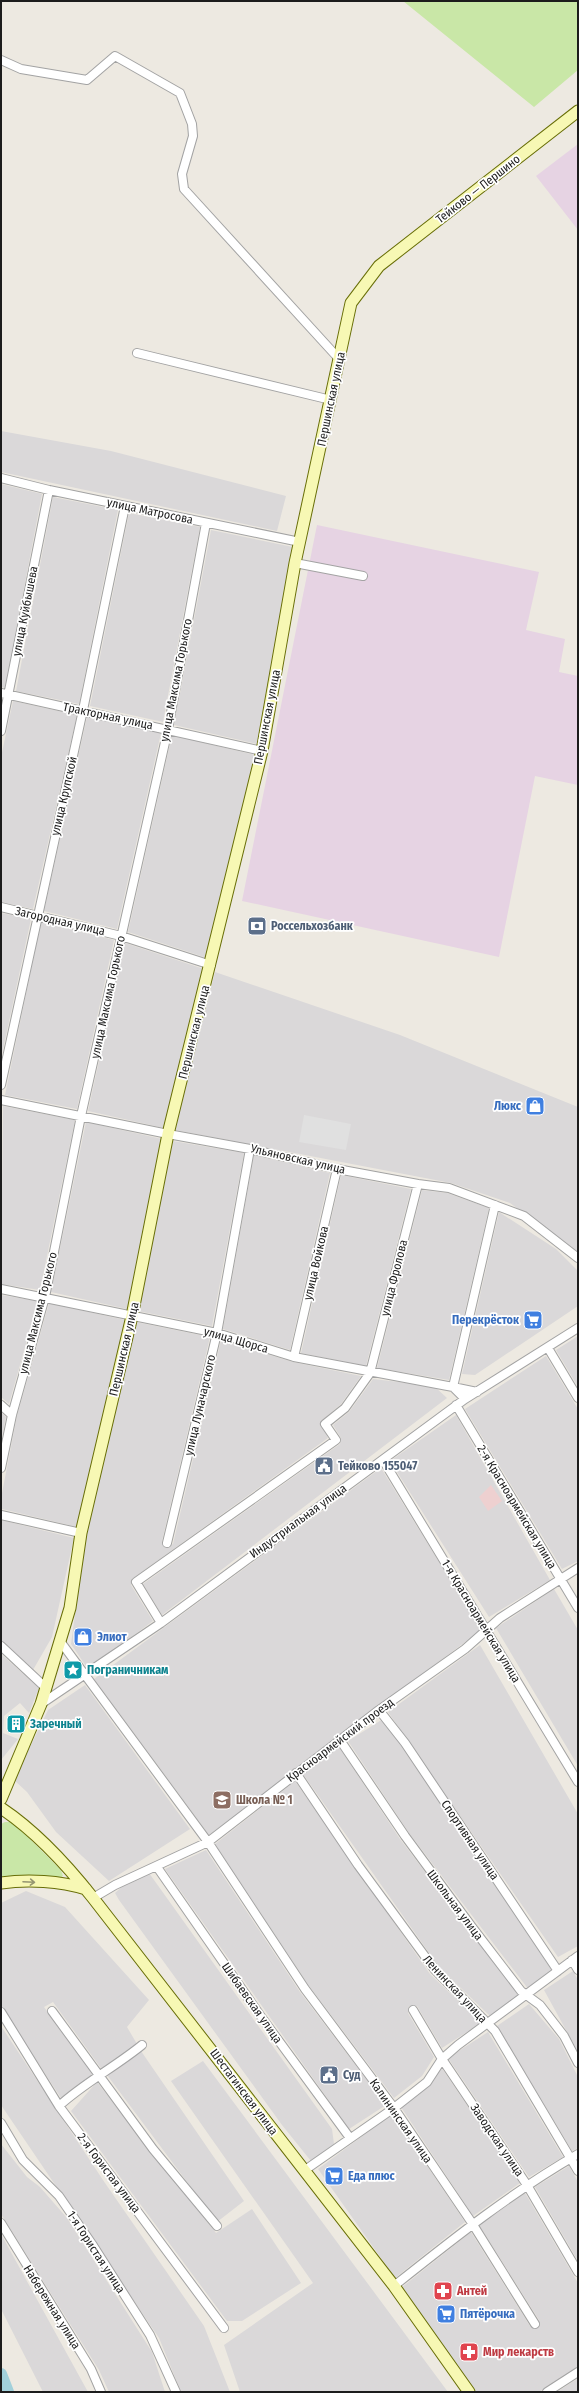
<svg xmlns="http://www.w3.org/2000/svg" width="579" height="2393" font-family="'Fira Sans Condensed',sans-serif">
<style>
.residential{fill:#dad8d9}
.commercial{fill:#eed0d0}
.industrial{fill:#e6d3e3}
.grass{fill:#c9e7a7}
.parking{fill:#e0e0e0}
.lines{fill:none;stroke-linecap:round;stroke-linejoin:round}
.river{stroke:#a2d0da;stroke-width:12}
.street-casing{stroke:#a3a3a3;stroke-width:10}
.secondary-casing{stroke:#686e07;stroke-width:13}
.street{stroke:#fff;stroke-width:8}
.secondary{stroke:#f7f8b4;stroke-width:11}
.oneway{stroke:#949570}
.labels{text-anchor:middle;stroke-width:3.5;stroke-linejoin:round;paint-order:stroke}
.street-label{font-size:12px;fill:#1c1c1c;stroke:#fff}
.service-label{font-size:12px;font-weight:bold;fill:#4e5e75;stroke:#fff;text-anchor:start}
.shop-label{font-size:12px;font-weight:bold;fill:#366cbe;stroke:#fff;text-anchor:start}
.culture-label{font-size:12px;font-weight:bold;fill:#0d838f;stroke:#fff;text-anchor:start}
.education-label{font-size:12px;font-weight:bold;fill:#785e54;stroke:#fff;text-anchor:start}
.health-label{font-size:12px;font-weight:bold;fill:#be3a42;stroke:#fff;text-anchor:start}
</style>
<rect width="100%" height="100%" fill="#ede9e1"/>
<path class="residential" d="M 1,431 L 111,451 L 286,496 L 277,531 L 1,472 Z
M 1,484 L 42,494 L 5,688 L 1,687 Z
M 53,497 L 118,510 L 79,704 L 16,691 Z
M 129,513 L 200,527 L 163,722 L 90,706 Z
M 211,530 L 293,547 L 257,744 L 174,725 Z
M 13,701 L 77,715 L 33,909 L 1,902 L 1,757 Z
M 87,717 L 161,733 L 117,929 L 44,911 Z
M 172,735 L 255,755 L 207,958 L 128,932 Z
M 1,913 L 31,919 L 1,1059 Z
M 41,922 L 114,940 L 77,1109 L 5,1095 Z
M 125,943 L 204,969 L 164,1128 L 88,1111 Z
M 215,972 L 400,1035 L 578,1107 L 578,1254 L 510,1203 L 451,1183 L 175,1130 Z
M 3,1106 L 75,1120 L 40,1290 L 1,1284 Z
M 86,1122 L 162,1139 L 127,1309 L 51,1292 Z
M 173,1141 L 244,1153 L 212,1326 L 138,1311 Z
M 254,1155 L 330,1173 L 290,1350 L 223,1329 Z
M 341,1175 L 411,1189 L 366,1366 L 301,1353 Z
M 422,1190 L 447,1193 L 489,1208 L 449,1380 L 377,1368 Z
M 499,1212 L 556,1249 L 578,1271 L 578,1306 L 475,1375 L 462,1374 Z
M 1,1295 L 38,1301 L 9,1404 L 1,1397 Z
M 49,1303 L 125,1320 L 77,1527 L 2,1509 L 2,1493 L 17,1416 Z
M 136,1322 L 210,1337 L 162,1541 L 166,1548 L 173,1544 L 221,1340 L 293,1362 L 361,1376 L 341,1404 L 321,1421 L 328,1438 L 132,1579 L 131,1585 L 153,1621 L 88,1669 L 71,1644 L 86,1534 Z
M 578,1336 L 578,1387 L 556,1350 Z
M 546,1356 L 578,1409 L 578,1561 L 562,1569 L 465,1409 Z
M 373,1379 L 434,1386 L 447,1398 L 162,1615 L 143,1584 L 340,1444 L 341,1438 L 333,1425 L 349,1412 Z
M 1,1412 L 6,1417 L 1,1442 Z
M 456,1415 L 550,1580 L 489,1617 L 390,1461 Z
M 381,1468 L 481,1630 L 209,1835 L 94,1679 Z
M 1,1520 L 74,1538 L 52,1637 L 33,1670 L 1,1640 Z
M 554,1589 L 578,1630 L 578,1766 L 496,1628 Z
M 480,1645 L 578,1814 L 578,1946 L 558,1957 L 388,1712 Z
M 1,1654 L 39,1688 L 29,1713 L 20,1703 L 4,1716 L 3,1733 L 18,1739 L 1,1760 Z
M 85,1685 L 190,1829 L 109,1881 L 56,1832 L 27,1792 L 14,1780 L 48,1710 Z
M 383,1719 L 557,1969 L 529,1990 L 409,1833 L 348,1741 Z
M 339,1747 L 400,1839 L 520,1997 L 491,2017 L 439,1967 L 303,1774 Z
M 295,1781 L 430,1974 L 481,2023 L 442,2048 L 417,2006 L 409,2006 L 408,2013 L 434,2057 L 422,2076 L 394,2098 L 309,1986 L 215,1844 Z
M 206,1850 L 300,1992 L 386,2105 L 349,2129 L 165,1869 Z
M 149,1873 L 332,2129 L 334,2144 L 311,2161 L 282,2125 L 119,1900 L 115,1893 L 126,1883 Z
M 26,1891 L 65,1907 L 149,2000 L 127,2027 L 137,2044 L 103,2071 L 53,2002 L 44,2007 L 96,2075 L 61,2098 L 1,2006 L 1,1903 Z
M 573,1971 L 578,1980 L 578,2052 L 544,1990 Z
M 529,2004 L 559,2039 L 578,2077 L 578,2148 L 572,2151 L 497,2026 Z
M 1,2026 L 105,2183 L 204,2326 L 230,2392 L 181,2392 L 159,2338 L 1,2105 Z
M 488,2032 L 563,2157 L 529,2177 L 448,2058 Z
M 141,2051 L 244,2201 L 217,2222 L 107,2075 Z
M 203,2061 L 448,2392 L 240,2392 L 224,2345 L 313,2283 L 171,2081 Z
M 441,2067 L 520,2183 L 473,2216 L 401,2107 Z
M 97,2082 L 216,2233 L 252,2209 L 301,2283 L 242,2321 L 227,2321 L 71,2111 Z
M 392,2114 L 465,2222 L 395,2278 L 318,2169 Z
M 1,2144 L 27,2177 L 40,2187 L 67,2218 L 152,2352 L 165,2392 L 109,2392 L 99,2370 L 1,2214 Z
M 569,2166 L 578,2182 L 578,2261 L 535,2187 Z
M 525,2193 L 578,2283 L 578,2368 L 539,2392 L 476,2392 L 401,2288 L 471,2232 L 530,2326 L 538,2328 L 539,2320 L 479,2225 Z
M 1,2234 L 88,2392 L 43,2392 L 1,2309 Z
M 578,2379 L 578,2392 L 557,2392 L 572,2382 Z"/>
<path class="commercial" d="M 491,1485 L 502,1501 L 488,1511 L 479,1497 Z"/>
<path class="industrial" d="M 578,144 L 578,230 L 536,176 Z
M 317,525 L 539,572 L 526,630 L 565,639 L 559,672 L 578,676 L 578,785 L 535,776 L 499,957 L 242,901 Z"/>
<path class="grass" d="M 403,1 L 578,1 L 578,70 L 534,107 Z
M 5,1822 L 13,1822 L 61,1870 L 63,1876 L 56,1880 L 1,1878 L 1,1824 Z"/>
<path class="parking" d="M 304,1115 L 351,1124 L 346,1150 L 299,1142 Z"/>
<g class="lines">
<path class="river" d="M 1,2374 L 8,2392"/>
<defs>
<path id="street" d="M 1,60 L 21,69 L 87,80 L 115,56 L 180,93 L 192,124 L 193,136 L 182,174 L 184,189 L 340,360
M 137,353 L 331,400
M 1,478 L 49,490 L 300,542
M 295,563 L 363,576
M 1,693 L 262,751
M 1,731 L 49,490
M 1,907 L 121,936 L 211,965
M 1,1085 L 83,710 L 125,506
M 1,1100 L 168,1134 L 250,1149 L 337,1169 L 418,1184 L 449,1188 L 524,1216 L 578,1258
M 1,1289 L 217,1333 L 294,1357 L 453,1387 L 465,1399
M 548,1348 L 578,1398
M 294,1357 L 337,1169
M 477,1392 L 453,1387 L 495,1205
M 1,1405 L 12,1415
M 456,1405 L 578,1608
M 383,1460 L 578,1782
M 1,1468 L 12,1415 L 45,1297 L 81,1116 L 168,729 L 206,523
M 1,1515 L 81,1533
M 167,1543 L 217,1333 L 250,1149
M 161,1623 L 136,1582 L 336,1440 L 325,1424 L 345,1408 L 370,1373 L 418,1184
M 60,1641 L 208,1842 L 305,1989 L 394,2108 L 472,2223 L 535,2324
M 1,1646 L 46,1688
M 41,1704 L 161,1623 L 465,1399 L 578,1328
M 379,1710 L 405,1743 L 558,1971
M 340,1740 L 405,1836 L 472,1927 L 521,1991 L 540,2005 L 564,2036 L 578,2063
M 296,1773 L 358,1865 L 435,1970 L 495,2031 L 578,2171
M 157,1867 L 262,2018 L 350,2138
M 93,1898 L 115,1885 L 208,1842 L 379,1710 L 465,1649 L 500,1618 L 578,1568
M 572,1960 L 578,1970
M 413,2010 L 442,2059 L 527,2185 L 578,2272
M 52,2011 L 153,2149 L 217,2226
M 1,2012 L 59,2106 L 224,2328
M 59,2106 C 84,2083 115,2067 142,2045
M 1,2123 L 23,2160 L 59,2196 L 92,2244 L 150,2335 L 176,2392
M 305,2170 L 394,2108 L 427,2082 L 442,2059 L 458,2045 L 578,1956
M 1,2223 L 91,2369 L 101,2392
M 394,2286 C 453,2239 512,2192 578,2154
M 547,2392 L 578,2372"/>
<path id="secondary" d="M 1,1799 L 41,1704 L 70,1608 L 81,1533 L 132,1316 L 168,1134 L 262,751 L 295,563 L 351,303 L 379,266 L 578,111
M 1,1808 C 37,1832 67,1865 93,1898 L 394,2286 L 469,2392
M 1,1883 C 28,1879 60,1881 86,1889"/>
</defs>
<use href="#street" class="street-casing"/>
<use href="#secondary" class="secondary-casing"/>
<use href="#street" class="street"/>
<use href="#secondary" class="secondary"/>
</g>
<defs><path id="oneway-shaft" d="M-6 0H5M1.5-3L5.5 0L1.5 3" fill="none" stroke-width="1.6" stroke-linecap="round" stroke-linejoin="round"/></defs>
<use class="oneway" href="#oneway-shaft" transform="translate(29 1882) rotate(3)"/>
<defs>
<symbol id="bank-square" viewBox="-11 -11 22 22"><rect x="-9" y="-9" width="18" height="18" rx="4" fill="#5c6f8a" stroke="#fff"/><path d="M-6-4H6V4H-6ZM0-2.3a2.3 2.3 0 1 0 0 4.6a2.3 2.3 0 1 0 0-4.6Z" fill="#fff"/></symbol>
<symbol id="shop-square" viewBox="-11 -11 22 22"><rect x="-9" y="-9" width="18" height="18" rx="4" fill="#3f7fe0" stroke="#fff"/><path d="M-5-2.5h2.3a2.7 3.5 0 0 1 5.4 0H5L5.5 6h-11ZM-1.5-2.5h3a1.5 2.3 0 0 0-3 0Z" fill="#fff"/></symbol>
<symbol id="supermarket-square" viewBox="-11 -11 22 22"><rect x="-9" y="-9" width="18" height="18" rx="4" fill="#3f7fe0" stroke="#fff"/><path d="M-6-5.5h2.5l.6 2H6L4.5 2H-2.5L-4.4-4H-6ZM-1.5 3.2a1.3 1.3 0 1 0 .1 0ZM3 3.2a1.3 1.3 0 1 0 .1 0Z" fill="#fff"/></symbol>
<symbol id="civic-square" viewBox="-11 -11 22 22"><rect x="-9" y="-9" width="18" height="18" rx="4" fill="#5c6f8a" stroke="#fff"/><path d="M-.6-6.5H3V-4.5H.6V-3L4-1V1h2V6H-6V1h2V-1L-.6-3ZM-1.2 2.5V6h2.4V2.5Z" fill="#fff"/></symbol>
<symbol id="sight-square" viewBox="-11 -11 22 22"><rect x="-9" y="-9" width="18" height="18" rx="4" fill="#0f9aa8" stroke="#fff"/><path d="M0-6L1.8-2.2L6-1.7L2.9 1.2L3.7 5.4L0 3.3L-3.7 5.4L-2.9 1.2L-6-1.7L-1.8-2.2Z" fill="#fff"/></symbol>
<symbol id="building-square" viewBox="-11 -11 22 22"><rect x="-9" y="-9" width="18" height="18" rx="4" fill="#0f9aa8" stroke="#fff"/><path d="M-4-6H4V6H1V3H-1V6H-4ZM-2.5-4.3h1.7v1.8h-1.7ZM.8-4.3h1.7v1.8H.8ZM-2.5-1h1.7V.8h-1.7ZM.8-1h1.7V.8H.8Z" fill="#fff"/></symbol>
<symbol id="school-square" viewBox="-11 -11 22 22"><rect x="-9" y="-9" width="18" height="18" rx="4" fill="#8d6e63" stroke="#fff"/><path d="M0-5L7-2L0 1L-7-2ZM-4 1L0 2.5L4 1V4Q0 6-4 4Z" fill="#fff"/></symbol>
<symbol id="pharmacy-square" viewBox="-11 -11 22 22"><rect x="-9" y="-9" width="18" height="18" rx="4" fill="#e0444e" stroke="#fff"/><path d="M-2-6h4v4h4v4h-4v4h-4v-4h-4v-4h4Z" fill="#fff"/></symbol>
</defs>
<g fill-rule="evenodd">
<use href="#bank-square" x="246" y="915" width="22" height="22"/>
<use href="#shop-square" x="524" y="1095" width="22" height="22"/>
<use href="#supermarket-square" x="522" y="1309" width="22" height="22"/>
<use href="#civic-square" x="313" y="1455" width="22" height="22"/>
<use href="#shop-square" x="72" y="1626" width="22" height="22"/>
<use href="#sight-square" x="62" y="1659" width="22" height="22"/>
<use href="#building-square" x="5" y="1713" width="22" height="22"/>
<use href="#school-square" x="211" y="1789" width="22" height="22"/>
<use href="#civic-square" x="318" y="2064" width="22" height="22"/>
<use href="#supermarket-square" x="323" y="2165" width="22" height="22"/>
<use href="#pharmacy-square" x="432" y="2280" width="22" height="22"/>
<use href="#supermarket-square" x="435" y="2303" width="22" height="22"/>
<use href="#pharmacy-square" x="458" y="2341" width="22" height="22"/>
</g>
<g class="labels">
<g class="street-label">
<text transform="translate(478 189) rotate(-38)" y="4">Тейково — Першино</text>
<text transform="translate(331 399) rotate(-78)" y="4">Першинская улица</text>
<text transform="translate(150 511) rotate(12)" y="4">улица Матросова</text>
<text transform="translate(25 611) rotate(-79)" y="4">улица Куйбышева</text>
<text transform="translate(176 680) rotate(-79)" y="4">улица Максима Горького</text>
<text transform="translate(108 716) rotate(12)" y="4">Тракторная улица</text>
<text transform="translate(267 717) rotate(-79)" y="4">Першинская улица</text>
<text transform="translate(64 796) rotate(-77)" y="4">улица Крупской</text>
<text transform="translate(60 921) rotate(13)" y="4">Загородная улица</text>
<text transform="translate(108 997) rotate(-78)" y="4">улица Максима Горького</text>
<text transform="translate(194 1032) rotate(-76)" y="4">Першинская улица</text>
<text transform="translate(298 1159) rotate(13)" y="4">Ульяновская улица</text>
<text transform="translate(316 1263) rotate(-77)" y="4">улица Войкова</text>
<text transform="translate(394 1278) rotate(-76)" y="4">улица Фролова</text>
<text transform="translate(38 1313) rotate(-76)" y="4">улица Максима Горького</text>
<text transform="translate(236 1340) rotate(16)" y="4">улица Щорса</text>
<text transform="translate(124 1349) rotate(-77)" y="4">Першинская улица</text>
<text transform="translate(200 1405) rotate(-77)" y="4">улица Луначарского</text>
<text transform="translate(517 1507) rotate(59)" y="4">2-я Красноармейская улица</text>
<text transform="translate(298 1521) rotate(-36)" y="4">Индустриальная улица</text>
<text transform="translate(481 1621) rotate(59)" y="4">1-я Красноармейская улица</text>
<text transform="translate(340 1740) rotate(-37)" y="4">Красноармейский проезд</text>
<text transform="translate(470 1840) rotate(56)" y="4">Спортивная улица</text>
<text transform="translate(455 1905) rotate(53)" y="4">Школьная улица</text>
<text transform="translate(455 1989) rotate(47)" y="4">Ленинская улица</text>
<text transform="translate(252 2003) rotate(55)" y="4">Шибаевская улица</text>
<text transform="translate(244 2092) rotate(53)" y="4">Шестагинская улица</text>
<text transform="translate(401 2121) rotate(55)" y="4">Калининская улица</text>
<text transform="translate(497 2140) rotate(56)" y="4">Заводская улица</text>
<text transform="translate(109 2173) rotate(53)" y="4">2-я Гористая улица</text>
<text transform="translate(96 2252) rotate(57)" y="4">1-я Гористая улица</text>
<text transform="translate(52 2307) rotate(58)" y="4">Набережная улица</text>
</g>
<g class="service-label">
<text x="271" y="930">Россельхозбанк</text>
<text x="338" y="1470">Тейково 155047</text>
<text x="343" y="2079">Суд</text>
</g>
<g class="shop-label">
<text x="521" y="1110" text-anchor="end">Люкс</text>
<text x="519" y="1324" text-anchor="end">Перекрёсток</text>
<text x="97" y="1641">Элиот</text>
<text x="348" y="2180">Еда плюс</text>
<text x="460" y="2318">Пятёрочка</text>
</g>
<g class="culture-label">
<text x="87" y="1674">Пограничникам</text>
<text x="30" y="1728">Заречный</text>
</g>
<g class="education-label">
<text x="236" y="1804">Школа № 1</text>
</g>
<g class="health-label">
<text x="457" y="2295">Антей</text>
<text x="483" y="2356">Мир лекарств</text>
</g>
</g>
<rect width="579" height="2393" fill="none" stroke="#1c1c1c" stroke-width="4"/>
</svg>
